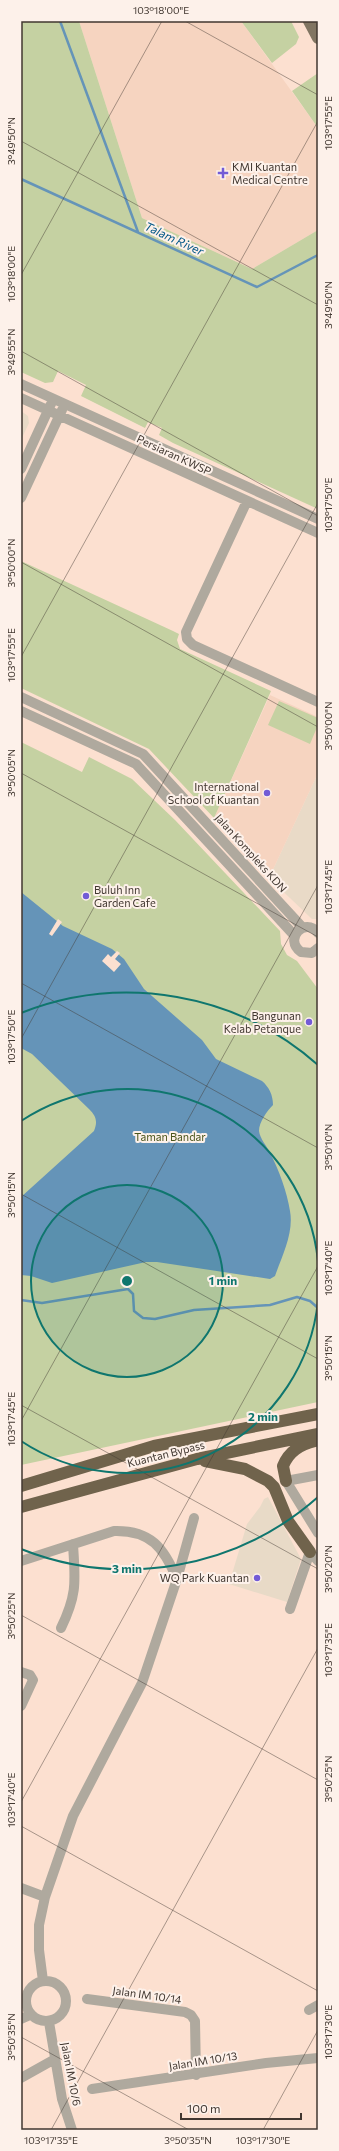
<svg xmlns="http://www.w3.org/2000/svg" width="339" height="2151" font-family="Commissioner,sans-serif">
<style>
.commercial{fill:#e8dac7}
.industrial{fill:#e9dac7}
.built{fill:#f6d4c0}
.green{fill:#c5d1a2}
.water{fill:#6594b8}
.pier{fill:#fce0d0}
.lines{fill:none;stroke-linecap:round;stroke-linejoin:round}
.stream{stroke:#6594b8;stroke-width:2.5}
.minor{stroke:#afa99e;stroke-width:10}
.major{stroke:#817562;stroke-width:12}
.highway{stroke:#70634c;stroke-width:12}
.ticks{fill:none;stroke:#413730;stroke-width:1;stroke-opacity:0.45}
.ring{fill:none;stroke:#0f766e;stroke-width:2}
.poi-dot{fill:#725bd6;stroke:#fdf1ea;stroke-width:1.5}
.labels{text-anchor:middle;stroke-width:4;stroke-linejoin:round;paint-order:stroke}
.poi-label{font-size:11px;fill:#413730;stroke:#fdf1ea;text-anchor:end}
.street-label{font-size:11px;fill:#413730;stroke:#fdf1ea}
.park-label{font-size:11px;fill:#4a551a;stroke:#fdf1ea}
.water-label{font-size:12px;font-style:italic;fill:#065a89;stroke:#fdf1ea}
.centre{fill:#0f766e;stroke:#fdf1ea;stroke-width:2}
.ring-label{font-size:12px;text-anchor:middle;font-weight:bold;fill:#0f766e;stroke:#fdf1ea;stroke-width:4;stroke-linejoin:round;paint-order:stroke}
.neatline{fill:none;stroke:#413730;stroke-width:1.5}
.ticks-label{font-size:10px;text-anchor:middle;fill:#413730}
</style>
<rect width="100%" height="100%" fill="#fce0d0"/>
<path class="commercial" d="M 21,411 L 28,416 L 29,423 L 21,440 Z
M 268,1497 L 301,1559 L 287,1602 L 229,1584 L 247,1524 L 260,1507 L 264,1499 Z"/>
<path class="industrial" d="M 318,773 L 318,919 L 312,919 L 269,878 Z"/>
<path class="built" d="M 79,21 L 241,21 L 318,128 L 318,230 L 252,269 L 142,218 Z
M 270,695 L 318,717 L 318,773 L 269,878 L 214,818 Z"/>
<path class="green" d="M 21,21 L 79,21 L 142,218 L 252,269 L 318,230 L 318,509 L 173,443 L 159,435 L 162,428 L 148,422 L 145,428 L 81,396 L 86,385 L 58,371 L 53,382 L 45,383 L 21,372 Z
M 241,21 L 291,21 L 299,37 L 296,44 L 272,63 Z
M 318,73 L 318,128 L 292,91 Z
M 21,561 L 173,631 L 179,634 L 177,640 L 180,649 L 271,691 L 214,818 L 149,749 L 21,688 Z
M 279,701 L 318,718 L 318,725 L 310,744 L 268,725 Z
M 21,742 L 82,772 L 89,757 L 132,779 L 175,820 L 280,931 L 281,944 L 287,955 L 297,961 L 318,989 L 318,1402 L 21,1465 Z"/>
<path class="water" d="M 21,892 L 63,926 L 112,949 L 124,959 L 144,989 L 202,1040 L 216,1059 L 262,1081 C 269,1087 273,1095 273,1105 C 267,1111 259,1122 259,1131 C 260,1139 267,1146 270,1153 C 279,1170 287,1192 290,1211 C 294,1233 282,1256 275,1276 L 270,1279 L 157,1262 L 146,1262 L 52,1283 L 31,1276 L 21,1275 L 21,1197 L 94,1131 C 98,1121 96,1116 89,1109 L 32,1054 L 21,1048 Z"/>
<path class="pier" d="M 58,919 L 62,922 L 52,936 L 49,934 Z
M 117,951 L 120,953 L 115,959 L 121,964 L 114,972 L 102,961 L 108,954 L 111,957 Z"/>
<g class="lines">
<path class="stream" d="M 60,21 L 138,232
M 21,179 L 257,287 L 318,255
M 21,1300 L 42,1303 L 128,1289 L 133,1294 L 134,1311 L 143,1318 L 155,1319 L 194,1310 L 270,1305 L 297,1297 L 310,1301 L 318,1308"/>
<path class="minor" d="M 21,384 L 318,519
M 21,398 L 318,533
M 21,469 L 51,404
M 21,498 L 62,410
M 247,501 L 186,632 L 187,639 L 193,645 L 318,702
M 21,697 L 143,754 L 302,927
M 21,711 L 136,764 L 294,935
M 318,933 C 305,916 283,939 301,952 L 312,953 L 318,948
M 318,1475 L 286,1481 L 318,1533
M 21,1561 L 114,1531 C 151,1530 164,1548 177,1579
M 290,1609 L 310,1552 L 318,1561
M 61,1628 C 78,1593 75,1580 73,1544
M 21,1672 L 30,1675 L 33,1680 L 21,1706
M 21,1888 L 45,1897
M26 2001a20 20 0 1 1 40 0a20 20 0 1 1-40 0Z
M 43,1981 L 39,1950 L 39,1925 L 45,1897 L 73,1816 L 142,1683 L 177,1579 L 194,1518
M 87,1999 L 185,2012 L 191,2015 L 195,2021 L 196,2075
M 309,2010 L 318,2005
M 21,2019 L 30,2015
M 49,2022 L 62,2099 L 72,2130
M 21,2078 L 55,2059
M 92,2089 L 266,2063 L 318,2058"/>
<path class="major" d="M 309,21 L 318,38"/>
<path class="highway" d="M 205,1461 L 245,1469 L 268,1481 L 274,1487 L 288,1521 L 310,1552
M 286,1481 L 283,1466 C 289,1451 300,1445 315,1441
M 21,1486 L 154,1446 L 318,1414
M 21,1507 L 197,1459 L 318,1434"/>
</g>
<path class="ticks" d="M 185,21 L 318,95M 21,141 L 318,305M 21,275 L 162,21M 21,351 L 318,516M 21,562 L 318,727M 21,657 L 318,121M 21,773 L 318,937M 21,983 L 318,1148M 21,1039 L 318,503M 21,1194 L 318,1359M 21,1405 L 318,1569M 21,1421 L 318,885M 21,1615 L 318,1780M 21,1802 L 318,1266M 21,1826 L 318,1991M 21,2037 L 189,2130M 51,2130 L 318,1648M 263,2130 L 318,2030"/>
<circle cx="127" cy="1281" r="96" fill="#0f766e" fill-opacity=".12"/>
<g class="ring">
<circle cx="127" cy="1281" r="96"/>
<path d="M318 1301A192 192 0 0 1 21 1441M21 1121A192 192 0 0 1 318 1261"/>
<path d="M318 1497A288 288 0 0 1 21 1549M21 1013A288 288 0 0 1 318 1065"/>
</g>
<g class="poi-dot">
<path d="M221 167h4v4h4v4h-4v4h-4v-4h-4v-4h4z"/>
<circle cx="267" cy="793" r="4"/>
<circle cx="86" cy="896" r="4"/>
<circle cx="309" cy="1022" r="4"/>
<circle cx="257" cy="1578" r="4"/>
</g>
<g class="labels">
<g class="poi-label">
<text x="232" y="171" text-anchor="start">KMI Kuantan<tspan x="232" dy="13">Medical Centre</tspan></text>
<text x="259" y="791">International<tspan x="259" dy="13">School of Kuantan</tspan></text>
<text x="94" y="894" text-anchor="start">Buluh Inn<tspan x="94" dy="13">Garden Cafe</tspan></text>
<text x="301" y="1020">Bangunan<tspan x="301" dy="13">Kelab Petanque</tspan></text>
<text x="249" y="1582">WQ Park Kuantan</text>
</g>
<g class="street-label">
<text transform="translate(174 455) rotate(25)" y="4">Persiaran KWSP</text>
<text transform="translate(251 853) rotate(48)" y="4">Jalan Kompleks KDN</text>
<text transform="translate(166 1454) rotate(-14)" y="4">Kuantan Bypass</text>
<text transform="translate(147 1995) rotate(8)" y="4">Jalan IM 10/14</text>
<text transform="translate(203 2061) rotate(-9)" y="4">Jalan IM 10/13</text>
<text transform="translate(71 2074) rotate(79)" y="4">Jalan IM 10/6</text>
</g>
<g class="park-label">
<text x="170" y="1141">Taman Bandar</text>
</g>
<g class="water-label">
<text transform="translate(174 239) rotate(25)" y="4">Talam River</text>
</g>
</g>
<circle cx="127" cy="1281" r="6" class="centre"/>
<g class="ring-label">
<text x="223" y="1285">1 min</text>
<text x="263" y="1421">2 min</text>
<text x="127" y="1573">3 min</text>
</g>
<rect width="339" height="2151" fill="none" stroke="#fdf1ea" stroke-width="44"/>
<path d="M181 2113v6h120v-6" fill="none" stroke="#413730" stroke-width="2"/>
<text x="187" y="2113" font-size="12" fill="#413730" stroke="#fdf1ea" stroke-width="3" paint-order="stroke">100 m</text>
<rect x="22" y="22" width="295" height="2107" class="neatline"/>
<g class="ticks-label">
<text x="161" y="14">103°18'00"E</text>
<text transform="translate(328 123) rotate(-90)" y="4">103°17'55"E</text>
<text transform="translate(11 141) rotate(-90)" y="4">3°49'50"N</text>
<text transform="translate(11 274) rotate(-90)" y="4">103°18'00"E</text>
<text transform="translate(328 305) rotate(-90)" y="4">3°49'50"N</text>
<text transform="translate(11 352) rotate(-90)" y="4">3°49'55"N</text>
<text transform="translate(328 505) rotate(-90)" y="4">103°17'50"E</text>
<text transform="translate(11 563) rotate(-90)" y="4">3°50'00"N</text>
<text transform="translate(11 655) rotate(-90)" y="4">103°17'55"E</text>
<text transform="translate(328 726) rotate(-90)" y="4">3°50'00"N</text>
<text transform="translate(11 773) rotate(-90)" y="4">3°50'05"N</text>
<text transform="translate(328 887) rotate(-90)" y="4">103°17'45"E</text>
<text transform="translate(11 1037) rotate(-90)" y="4">103°17'50"E</text>
<text transform="translate(328 1147) rotate(-90)" y="4">3°50'10"N</text>
<text transform="translate(11 1195) rotate(-90)" y="4">3°50'15"N</text>
<text transform="translate(328 1268) rotate(-90)" y="4">103°17'40"E</text>
<text transform="translate(328 1358) rotate(-90)" y="4">3°50'15"N</text>
<text transform="translate(11 1419) rotate(-90)" y="4">103°17'45"E</text>
<text transform="translate(328 1569) rotate(-90)" y="4">3°50'20"N</text>
<text transform="translate(11 1616) rotate(-90)" y="4">3°50'25"N</text>
<text transform="translate(328 1650) rotate(-90)" y="4">103°17'35"E</text>
<text transform="translate(328 1779) rotate(-90)" y="4">3°50'25"N</text>
<text transform="translate(11 1800) rotate(-90)" y="4">103°17'40"E</text>
<text transform="translate(328 2032) rotate(-90)" y="4">103°17'30"E</text>
<text transform="translate(11 2037) rotate(-90)" y="4">3°50'35"N</text>
<text x="51" y="2144">103°17'35"E</text>
<text x="188" y="2144">3°50'35"N</text>
<text x="263" y="2144">103°17'30"E</text>
</g>
</svg>
